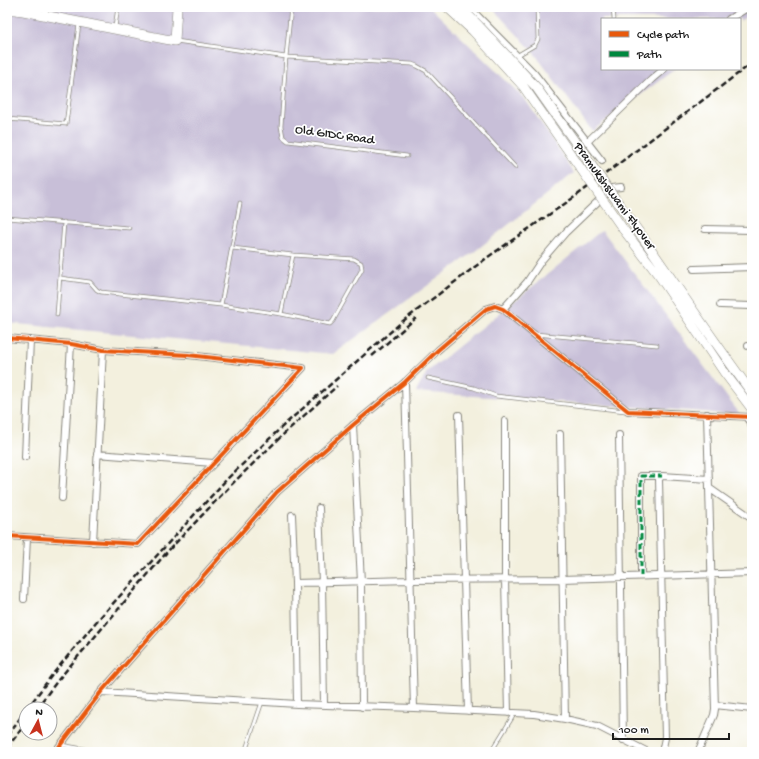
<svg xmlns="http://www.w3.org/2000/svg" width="759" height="759" font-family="'Gochi Hand',sans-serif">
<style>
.industrial{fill:#c8bfd8}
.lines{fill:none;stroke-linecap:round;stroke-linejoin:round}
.lane-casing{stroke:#88867d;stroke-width:4.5}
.street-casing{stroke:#88867d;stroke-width:8}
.secondary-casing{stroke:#88867d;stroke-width:10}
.lane{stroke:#fff;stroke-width:3}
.street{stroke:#fff;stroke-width:6}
.secondary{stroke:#fff;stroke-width:9}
.rail{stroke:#1c1c1c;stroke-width:2.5;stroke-dasharray:6 3;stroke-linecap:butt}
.secondary-bridge-casing{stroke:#88867d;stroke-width:10;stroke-linecap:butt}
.secondary-bridge{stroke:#fff;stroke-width:9}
.quiet{stroke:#00873e;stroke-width:3;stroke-dasharray:6 3;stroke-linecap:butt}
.cycleway-casing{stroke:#fff;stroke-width:6}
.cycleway{stroke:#e8590c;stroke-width:4}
.labels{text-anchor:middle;stroke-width:3.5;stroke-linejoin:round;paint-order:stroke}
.street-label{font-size:13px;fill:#1c1c1c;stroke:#fff}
</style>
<rect width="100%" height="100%" fill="#fff"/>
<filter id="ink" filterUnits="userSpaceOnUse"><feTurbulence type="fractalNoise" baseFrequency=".025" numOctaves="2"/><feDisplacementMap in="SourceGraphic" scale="8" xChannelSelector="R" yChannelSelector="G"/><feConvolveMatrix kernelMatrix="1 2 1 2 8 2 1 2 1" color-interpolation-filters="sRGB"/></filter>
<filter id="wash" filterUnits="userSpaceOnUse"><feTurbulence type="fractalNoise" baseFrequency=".012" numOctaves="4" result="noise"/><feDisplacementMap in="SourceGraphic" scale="16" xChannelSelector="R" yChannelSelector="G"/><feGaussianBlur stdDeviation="0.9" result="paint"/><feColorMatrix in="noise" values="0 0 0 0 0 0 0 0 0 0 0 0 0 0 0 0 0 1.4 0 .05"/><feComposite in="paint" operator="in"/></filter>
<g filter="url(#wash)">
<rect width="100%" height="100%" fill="#f3f0de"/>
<path class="industrial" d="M 7,7 L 430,7 L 525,99 L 574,173 L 474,252 L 333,354 L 7,323 Z
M 491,7 L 752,7 L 752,12 L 740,21 L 740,19 L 602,19 L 602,69 L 675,69 L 592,131 L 532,50 Z
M 602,230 L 742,417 L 706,412 L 416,392 L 427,372 Z"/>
</g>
<g filter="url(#ink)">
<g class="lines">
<defs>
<path id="lane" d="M 291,7 L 286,57 L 412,64 L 417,66 L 426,71 L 515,167
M 613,7 L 614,19
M 115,27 L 118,7
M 176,41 L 286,57 L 281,126 L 283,137 L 288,141 L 407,156
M 518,55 L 535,45 L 538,39 L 537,7
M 7,119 L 66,124 L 79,24
M 7,218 L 129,228
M 60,278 L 90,282 L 97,290 L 101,292 L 221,305 L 281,314 L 330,324 L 333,321 L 362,269 L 361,263 L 354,259 L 293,255 L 232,248
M 221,305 L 240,203
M 281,314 L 293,255
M 57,315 L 64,222
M 535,334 L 657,345
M 428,378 L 474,388 L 496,396 L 625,411
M 61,745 L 101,752
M 245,752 L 262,702
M 491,752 L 515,713"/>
<path id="street" d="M 469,7 L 534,73 L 602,161
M 729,19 L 749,7
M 587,142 L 652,79 L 664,69
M 705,229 L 752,230
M 694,269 L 752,267
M 720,305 L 752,306
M 503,309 L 527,282 L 541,261 L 566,232 L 612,188 L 621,187
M 7,338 L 71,344 L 103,350 L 188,355 L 303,368 L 138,544 L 7,536
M 748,346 L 752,346
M 405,382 L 414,708
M 459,415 L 468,711
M 746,417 L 752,425
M 505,421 L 505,579 L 508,713
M 353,425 L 361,582 L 362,707
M 560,434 L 565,719
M 619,435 L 623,740
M 97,454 L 213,463
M 25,457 L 30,340
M 709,488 L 752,518
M 62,498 L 71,344
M 319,508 L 322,583 L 324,705
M 292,515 L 295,583 L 297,704
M 93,542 L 103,350
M 641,576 L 641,476 L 662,476
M 295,583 L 411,580 L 562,579 L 752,573
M 24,599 L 27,538
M 101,692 L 297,704 L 414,708 L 534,714 L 565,719 L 597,726 L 648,752
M 715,705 L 752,709
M 55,752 L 101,692 L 277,492 L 353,425 L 405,382 L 438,350 L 486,309 L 495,306 L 503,309 L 628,411 L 752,417
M 662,752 L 665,738 L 659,479 L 662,476 L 709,479
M 698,752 L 714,715 L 715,709 L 707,414"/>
<path id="secondary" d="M 7,9 L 23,11 L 175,41 L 177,7
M 631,221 C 672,278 710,337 752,393
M 623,229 L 660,277 L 724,372 L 752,409"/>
</defs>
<use href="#lane" class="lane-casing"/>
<use href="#street" class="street-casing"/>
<use href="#secondary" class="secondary-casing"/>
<use href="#lane" class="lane"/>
<use href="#street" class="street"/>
<use href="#secondary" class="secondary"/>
<path class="rail" d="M 372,356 L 416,318
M 27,709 L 52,675 L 96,622 L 227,479 L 284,425 L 403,321 L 488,257 L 576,196 L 752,63
M 36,709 L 58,680 L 167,552 L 232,484 L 288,430 L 337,386
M 7,736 L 26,710
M 7,748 L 26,723"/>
<defs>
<path id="secondary-bridge" d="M 447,7 L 473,31 L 523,86 L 623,229
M 460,7 L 479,26 L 536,87 L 631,221"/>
</defs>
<use href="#secondary-bridge" class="secondary-bridge-casing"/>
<use href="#secondary-bridge" class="secondary-bridge"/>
<path class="quiet" d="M 641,576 L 641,476 L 662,476"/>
<defs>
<path id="cycleway" d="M 7,338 L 71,344 L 103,350 L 188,355 L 303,368 L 138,544 L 7,536
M 55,752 L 101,692 L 277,492 L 353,425 L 405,382 L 438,350 L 486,309 L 495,306 L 503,309 L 628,411 L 752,417"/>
</defs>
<use href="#cycleway" class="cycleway-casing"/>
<use href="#cycleway" class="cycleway"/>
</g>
</g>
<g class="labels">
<g class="street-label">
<text transform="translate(335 133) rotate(8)" y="5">Old GIDC Road</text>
<text transform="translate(616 195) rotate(54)" y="5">Pramukshswami Flyover</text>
</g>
</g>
<rect width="759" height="759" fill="none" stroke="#fff" stroke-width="24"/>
<rect x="601" y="18" width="140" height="52" fill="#ffffff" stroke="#a4a4a4"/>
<rect x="609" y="31" width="20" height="6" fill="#e8590c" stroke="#a4a4a4"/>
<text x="637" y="38" font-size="12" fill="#1c1c1c">Cycle path</text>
<rect x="609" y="51" width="20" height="6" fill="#00873e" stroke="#a4a4a4"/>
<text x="637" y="58" font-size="12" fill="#1c1c1c">Path</text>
<g transform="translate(38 721) rotate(7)"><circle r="19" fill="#ffffff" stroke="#a4a4a4"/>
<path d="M0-3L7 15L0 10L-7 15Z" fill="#c8321e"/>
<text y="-6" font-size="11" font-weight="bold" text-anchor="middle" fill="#1c1c1c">N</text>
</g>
<path d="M613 733v6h116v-6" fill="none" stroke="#1c1c1c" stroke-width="2"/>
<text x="619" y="733" font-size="12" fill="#1c1c1c" stroke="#ffffff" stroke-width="3" paint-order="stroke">100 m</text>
</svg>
